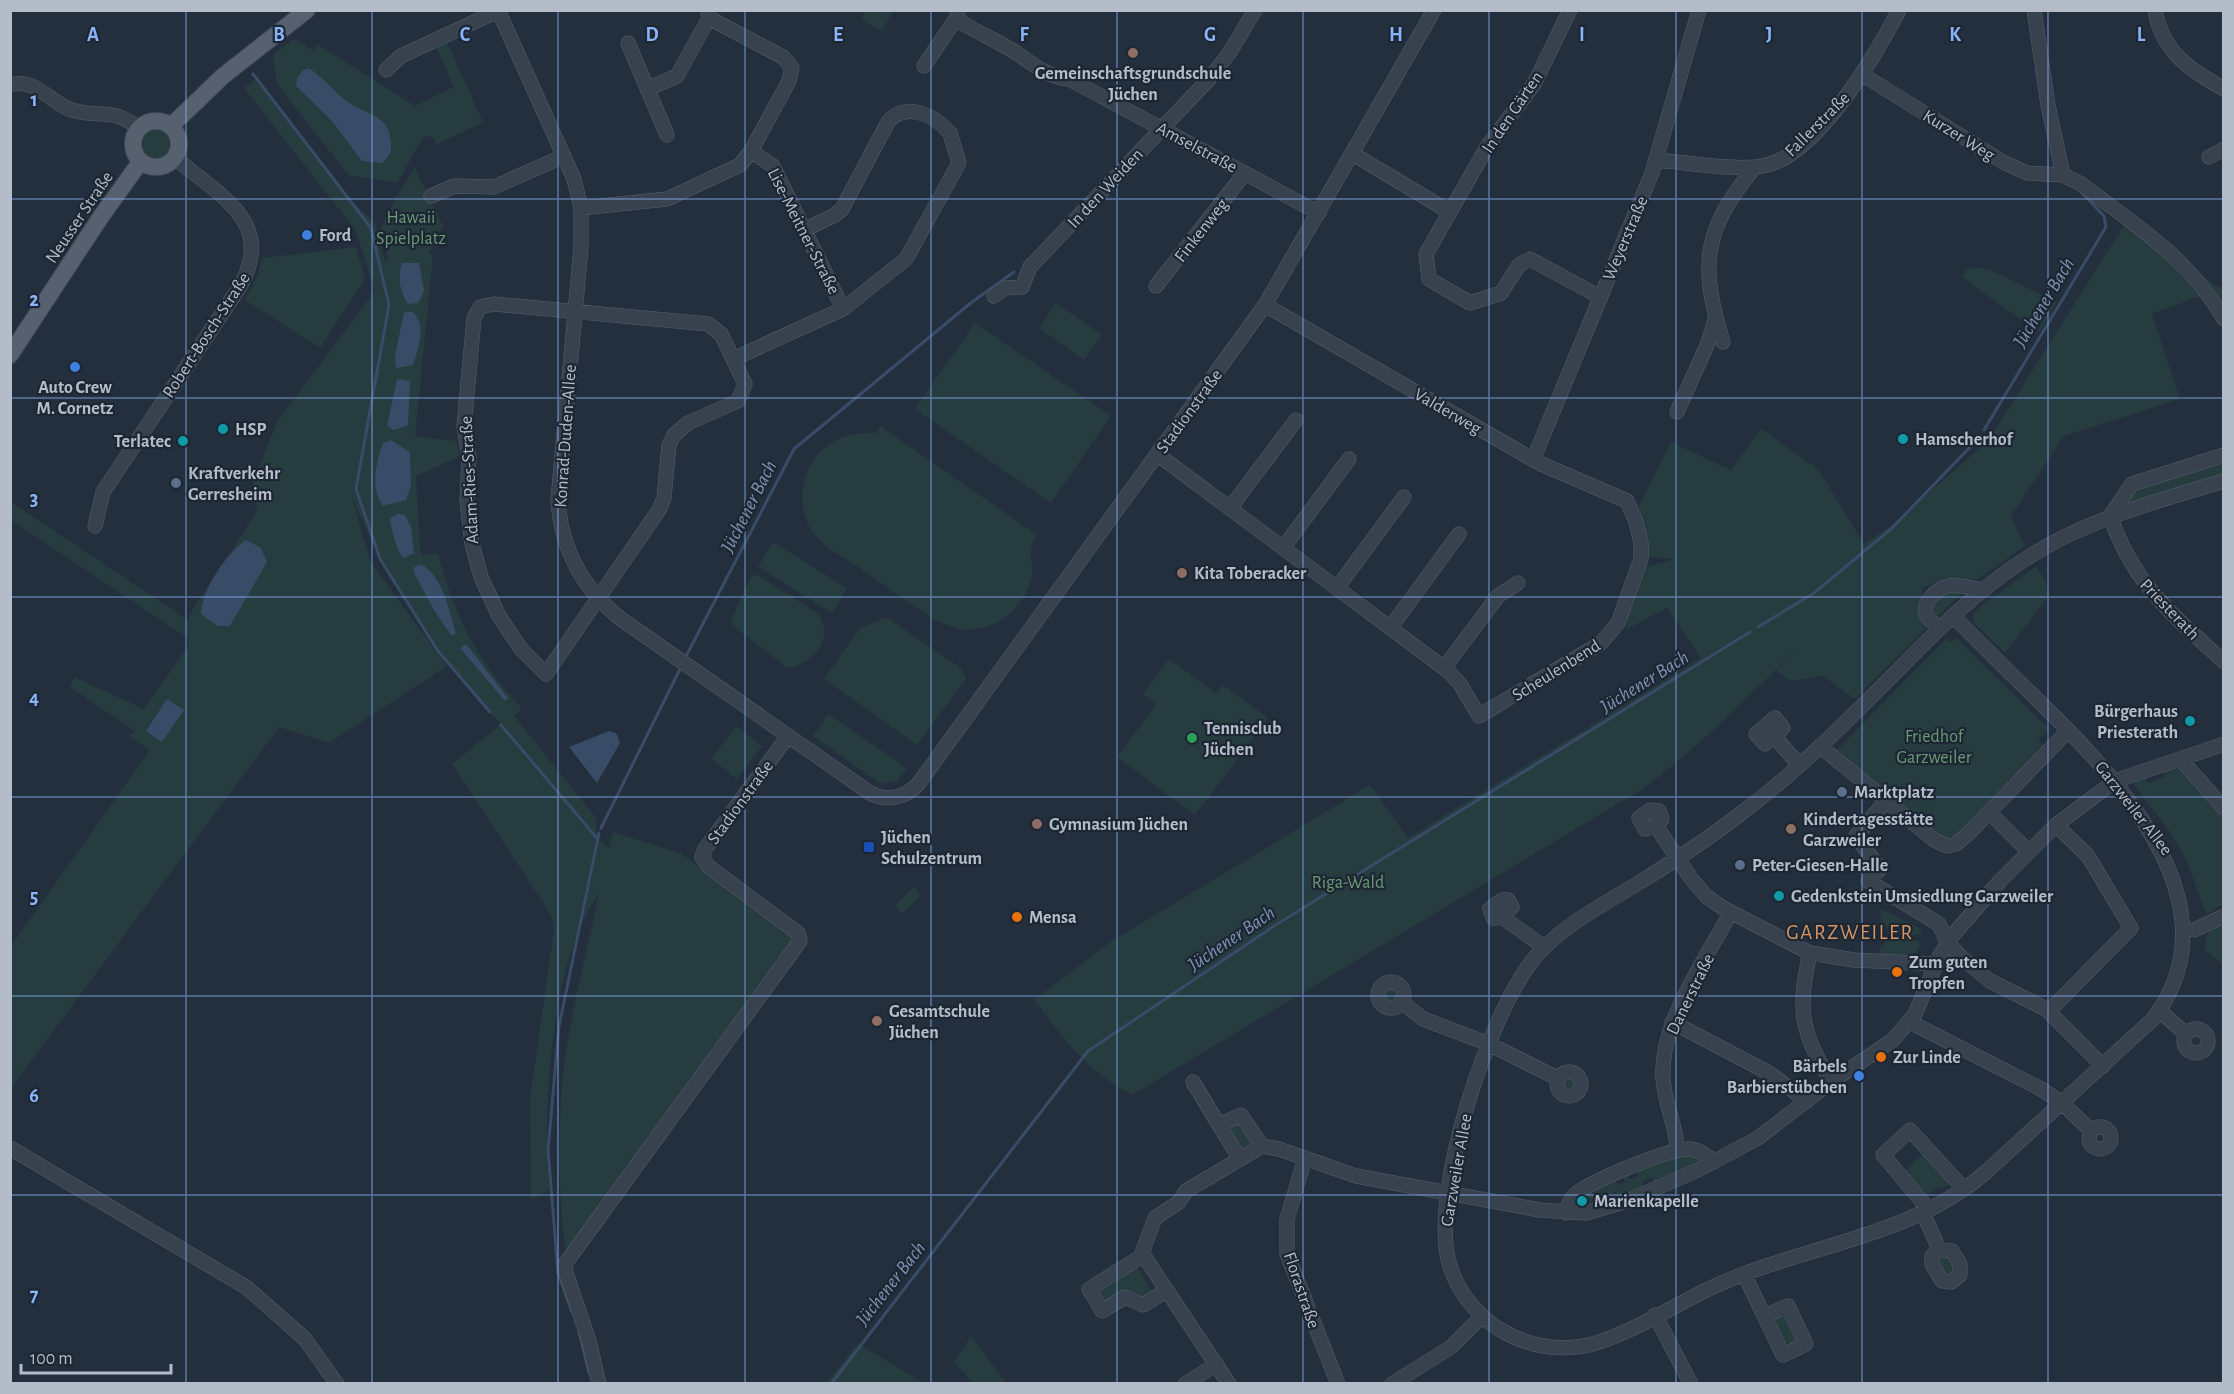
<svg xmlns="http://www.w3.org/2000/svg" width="2234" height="1394" font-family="'Alegreya Sans',sans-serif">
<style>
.green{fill:#263c3f}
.water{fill:#394c67}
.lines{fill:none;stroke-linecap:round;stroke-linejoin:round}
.stream{stroke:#394c67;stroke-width:3}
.minor-casing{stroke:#565f6c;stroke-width:15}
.major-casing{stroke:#414a57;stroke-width:18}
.minor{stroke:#38414e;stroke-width:14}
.major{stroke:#56606e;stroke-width:16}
.grid{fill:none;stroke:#8ab4f8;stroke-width:1.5;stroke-opacity:0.55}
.education-dot{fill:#8d6e63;stroke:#1d2633;stroke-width:2}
.shop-dot{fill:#3f7fe0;stroke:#1d2633;stroke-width:2}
.culture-dot{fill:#0f9aa8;stroke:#1d2633;stroke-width:2}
.service-dot{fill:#5c6f8a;stroke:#1d2633;stroke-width:2}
.leisure-dot{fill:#2e9e5b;stroke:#1d2633;stroke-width:2}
.transit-dot{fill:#1a4fb4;stroke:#1d2633;stroke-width:2}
.food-dot{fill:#e8710a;stroke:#1d2633;stroke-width:2}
.labels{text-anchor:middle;stroke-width:4.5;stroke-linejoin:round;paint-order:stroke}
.poi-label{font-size:18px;font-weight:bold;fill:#b4bcc9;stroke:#1d2633;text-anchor:start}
.street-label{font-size:18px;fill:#b4bcc9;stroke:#1d2633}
.park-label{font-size:18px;fill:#6b9a76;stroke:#1d2633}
.water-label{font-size:20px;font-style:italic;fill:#7c92b1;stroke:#1d2633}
.quarter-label{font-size:21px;letter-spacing:1.5px;fill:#d59563;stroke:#1d2633}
.grid-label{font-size:20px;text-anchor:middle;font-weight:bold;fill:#8ab4f8;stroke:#1d2633;stroke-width:4.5;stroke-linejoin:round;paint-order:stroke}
</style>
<rect width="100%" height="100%" fill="#242f3e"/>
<path class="green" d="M 866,11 L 866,10 L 893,11 L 882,31 L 861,20 Z
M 294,39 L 314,51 L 317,44 L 415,106 L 453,87 L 436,45 L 446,40 L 483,122 L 436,145 L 435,138 L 424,136 L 397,183 L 348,175 L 277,84 L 273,55 Z
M 257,78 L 340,190 L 375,223 L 385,261 L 388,260 L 381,226 L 396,197 L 415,168 L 443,226 L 429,253 L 433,255 L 415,436 L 456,441 L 460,456 L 416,476 L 420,550 L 422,555 L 438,553 C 454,616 477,660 522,708 L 514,716 L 597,819 L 596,837 L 609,848 L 613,832 L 682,854 L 793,935 L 794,946 L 572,1250 L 565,1248 C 558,1189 557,1110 566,1051 C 574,999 588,946 599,894 C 550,960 543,1109 549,1190 L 531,1200 L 530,1099 L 554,930 L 551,915 L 452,764 L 500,725 L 520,747 L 438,651 L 380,559 L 352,498 L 371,563 L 447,666 L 329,743 L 279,727 L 11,1088 L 11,946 L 150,750 L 129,736 L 135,731 L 70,687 L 74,677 L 144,709 L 187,648 L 189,639 L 11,520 L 11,502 L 189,621 L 190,614 L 257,511 L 253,482 L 277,422 L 375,291 L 356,231 L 244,88 Z
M141 143a15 15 0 1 1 30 0a15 15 0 1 1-30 0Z
M 2124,225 L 2154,245 L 2200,296 L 2152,314 L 2180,399 L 2064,436 L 2011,516 L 2025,546 L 1976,580 L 1945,578 L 1923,588 L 1919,615 L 1926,628 L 1855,699 L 1823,676 L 1792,681 L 1776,671 L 1801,646 C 1748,695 1698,750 1639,791 L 1132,1095 C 1085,1069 1066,1042 1034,1000 L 1109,943 L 1370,785 L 1408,838 L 1701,658 L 1667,608 L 1627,629 L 1627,617 L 1646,567 L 1675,559 L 1648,557 L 1639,506 L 1671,442 L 1731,470 L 1761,429 L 1818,469 L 1864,544 L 1889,527 L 1989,440 Z
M 356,247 L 365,279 L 320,348 L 245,300 L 257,277 L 262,258 Z
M 1979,268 L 1990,270 L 2057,302 L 2039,333 L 1962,277 L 1965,269 Z
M 2206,279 L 2223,289 L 2223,306 Z
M 1056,303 L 1102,335 L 1084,360 L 1039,328 Z
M 975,323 L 1111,416 L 1051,503 L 915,409 Z
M 880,426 L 1037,535 C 1025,554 1034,556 1032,575 C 1027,607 996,631 964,630 C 954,629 943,623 933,619 C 908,602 883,585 858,567 C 843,557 825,548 814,534 C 799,514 798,482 813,461 C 828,439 851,431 876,433 Z
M 2223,459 L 2223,475 L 2122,505 L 2131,487 Z
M 773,542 L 847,588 L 832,613 L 758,567 Z
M 2036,566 L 2045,580 L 2049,596 L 2005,653 L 1974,623 L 1972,617 L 1980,607 Z
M 756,574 L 817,613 C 836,637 814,664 788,668 L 733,626 L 731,621 L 750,578 Z
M 1964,591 L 1937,617 L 1931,613 L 1932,603 L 1943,593 Z
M 886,617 L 962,669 L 966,679 L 917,745 L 824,679 L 860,628 Z
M 1946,639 L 1950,642 L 1957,639 L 2049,729 L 2038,740 L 2047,749 L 2008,790 L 1946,844 L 1835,752 Z
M 1169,659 L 1216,693 L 1223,685 L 1268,718 L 1195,815 L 1117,757 L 1156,704 L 1143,694 Z
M 828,714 L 907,768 L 898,781 L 881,784 L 813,736 Z
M 736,726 L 762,746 L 737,779 L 711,759 Z
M 2177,766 L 2182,769 L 2223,814 L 2223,908 L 2220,906 L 2206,914 L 2186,859 L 2171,833 L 2134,785 L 2137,779 L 2145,776 L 2148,783 L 2165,777 L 2163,769 Z
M 914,887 L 921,895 L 902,914 L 895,906 Z
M 1881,909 L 1921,929 L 1921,933 C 1908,939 1889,933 1880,922 Z
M 2223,923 L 2223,964 L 2204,949 L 2208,932 Z
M 1889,939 L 1917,940 L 1921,945 L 1913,956 L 1879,955 L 1880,947 Z
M1381 995a9 9 0 1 1 18 0a9 9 0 1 1-18 0Z
M1561 1084a8 8 0 1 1 16 0a8 8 0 1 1-16 0Z
M 1236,1120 L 1253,1143 L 1241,1151 L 1227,1126 Z
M 1686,1153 L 1697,1155 L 1698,1161 L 1702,1163 L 1655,1184 L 1652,1177 L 1642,1181 L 1644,1189 L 1619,1199 L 1616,1192 L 1600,1198 L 1601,1205 L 1578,1206 L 1576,1202 L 1578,1198 L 1614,1179 L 1618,1185 L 1625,1182 L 1622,1175 L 1627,1173 L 1630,1179 L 1638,1176 L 1635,1169 Z
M 1923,1154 L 1948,1181 L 1948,1185 L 1940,1190 L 1938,1186 L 1928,1195 L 1903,1172 Z
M 1948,1252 L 1957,1270 L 1948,1277 L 1937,1267 L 1939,1254 Z
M 1137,1267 L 1152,1292 L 1146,1300 L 1128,1291 L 1105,1302 L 1101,1301 L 1096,1291 Z
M 1784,1313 L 1798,1336 L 1793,1344 L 1782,1342 L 1773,1323 L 1775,1318 Z
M 971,1336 L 1006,1383 L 973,1383 L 954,1362 Z
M 858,1343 L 923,1383 L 826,1383 Z"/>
<path class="water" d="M 309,68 C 324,78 334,92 348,102 C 369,116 390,115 391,144 C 392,152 388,159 381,163 L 362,161 L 332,121 L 296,86 L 297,78 L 303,70 Z
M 402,263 L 419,263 L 424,291 L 418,303 L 408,304 C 399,290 398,279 402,263 Z
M 404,312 L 413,312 C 427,326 418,348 413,365 L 396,368 L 395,356 Z
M 397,379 L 410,381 L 408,425 L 394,430 L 387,426 Z
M 391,440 L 410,452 L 411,485 L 406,500 L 383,506 C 370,488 376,463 383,443 Z
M 398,514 L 405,515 L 411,527 L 414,553 L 403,558 C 395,546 392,532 390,518 Z
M 246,540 L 261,548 L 267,562 L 230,626 L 218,626 L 201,614 C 202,589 226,554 246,540 Z
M 421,564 C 444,578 448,608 456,633 L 452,636 L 435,612 L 414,573 L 413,568 Z
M 466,644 L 508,698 L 505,701 L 460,648 Z
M 167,699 L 184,710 L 162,742 L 146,731 Z
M 609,731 L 617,734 L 620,743 L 597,783 L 569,747 Z"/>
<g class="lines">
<path class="stream" d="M 253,74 L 371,228 L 389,305 L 356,489 L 380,559 L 438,651 L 490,712
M 1984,430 L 2106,227 L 2104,216 L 2082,193
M 1758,627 L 1814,593 L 1891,529 L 1974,443
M 684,660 L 794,449 L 972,302 L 1014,272
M 501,725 L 596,837
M 601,828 L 682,665
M 572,1312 L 558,1273 L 548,1150 L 559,1026 L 599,833
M 579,1332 L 589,1373
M 831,1384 L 1088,1051 L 1274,926 L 1750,632"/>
<defs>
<path id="minor" d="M 498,10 L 574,179 L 581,208 L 581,247 L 558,499 C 560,548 583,589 621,619 L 870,793 C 887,802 906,798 919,783 L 1265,305 L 1434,10
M 957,10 L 959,21 C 975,31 993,39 1010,49 C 1029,60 1045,77 1069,79 L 1319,213
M 2034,10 L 2048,105 L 2063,175
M 2155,10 C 2162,52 2190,70 2224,89
M 628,43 L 667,135
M 924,66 L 957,17
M 386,70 L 401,56 L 500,10
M 1863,75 L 2003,162 L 2027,173 L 2063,175 L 2081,184 C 2136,226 2187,256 2224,319
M 10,85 C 34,77 49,101 69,109 C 98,120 112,105 139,129
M 647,89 L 677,76 L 709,18
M 1353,154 L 1450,212 L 1426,254 L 1429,279 L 1470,303 L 1501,293 L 1519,265 L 1530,259 L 1600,297
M 2209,157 L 2224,149
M 1656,160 C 1686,162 1739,172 1767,165 C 1818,153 1876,55 1899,10
M 431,196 L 454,186 L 494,187 L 564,156
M 581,208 L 667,199 L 740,165 L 751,151 L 789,81 L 792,68 L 783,57 L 709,18 L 707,10
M 1450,212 L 1487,147 L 1534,84 L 1570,10
M 804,230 L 835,215 L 842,209 L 888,122 C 905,101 935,115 950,133 L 959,163 L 906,259 L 843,309
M 1156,286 L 1245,173
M 994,296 L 1005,288 L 1022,287 L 1030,267 L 1210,78 L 1230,52 L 1255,10
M 494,304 L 708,324 L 721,334 L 745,384 L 738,401 L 688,423 L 674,435 L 669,445 L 664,498 L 659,510 L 546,674 L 521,649 L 499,616 L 481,577 L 472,544 L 467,501 L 469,457 L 464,426 L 474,318 L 480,307 Z
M 1723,342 C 1699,264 1703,230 1755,167
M 733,359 L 843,309 L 773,166 L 751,151
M 1677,412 L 1708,343 L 1715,320
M 1157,454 L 1448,671 L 1460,684 L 1479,716 L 1601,643 L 1618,623 L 1641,559 L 1641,543 L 1636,522 L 1627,501 L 1539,463 L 1265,305
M 2224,455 L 2132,484 L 2110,516 C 2134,585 2172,614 2224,662
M 1533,460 L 1652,173 L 1699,10
M 1230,508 L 1296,420
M 95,526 L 103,492 L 239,288 C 278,222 218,195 175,158
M 1283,548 L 1349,459
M 1337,588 L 1404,497
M 1953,616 C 1987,650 2021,684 2056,718 C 2132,794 2234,913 2153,1019 L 1986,1172 C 1910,1238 1804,1245 1715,1286 C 1677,1303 1615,1344 1576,1347 C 1549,1350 1522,1343 1499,1329 C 1474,1313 1454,1287 1448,1258 C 1432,1187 1488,1018 1532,961 C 1560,926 1603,905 1640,882 C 1676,860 1711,837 1744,811 C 1799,770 1848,720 1896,672 C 1936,631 1976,591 2024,560 C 2085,520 2154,502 2224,481
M 1390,628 L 1459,534
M 1939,628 C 1935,624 1928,620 1926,614 C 1922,602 1938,588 1948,586 C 1958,584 1971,588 1982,590
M 1444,668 L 1498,596 L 1518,583
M 1774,736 L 1765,744 L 1756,734 L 1775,718 L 1783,728 L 1774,736 L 1799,765
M 1820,746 L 1934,840 L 1947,846 L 1956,844 L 1969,833 L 2068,731
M 2181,760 L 2224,808
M 1886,801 L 1856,836 L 1880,869 L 1868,881 L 1939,924 L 1947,942 L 1962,958 L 1990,981 L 2046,1009 L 2103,1066
M 1989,812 L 2028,851
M 1656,826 L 1645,829 L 1639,818 L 1650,810 L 1659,811 L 1662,819 L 1656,826 L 1690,877 L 1706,896 L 1723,908 L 1810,953 L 1854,960 L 1937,964
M 1502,917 L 1493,918 L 1490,909 L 1502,900 L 1508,900 L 1512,907 L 1502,917 L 1544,947
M 2194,930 L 2224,916
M 1810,953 C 1797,1011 1801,1031 1831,1082
M1378 995a13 13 0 1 1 26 0a13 13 0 1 1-26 0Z
M 1402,1002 L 1423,1019 L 1489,1044 L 1559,1079
M 2049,1011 L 2131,928 L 2088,856 L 2056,825
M 2161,1012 L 2186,1034
M 1672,1022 L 1769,1073 L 1807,1101
M 1910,1022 L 2041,1089 L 2062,1103 L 2091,1131
M2184 1041a12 12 0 1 1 24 0a12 12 0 1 1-24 0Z
M1557 1084a12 12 0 1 1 24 0a12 12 0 1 1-24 0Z
M 1193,1082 L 1219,1125 L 1241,1115 L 1262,1146 L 1279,1149 L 1356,1176 L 1540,1210 L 1586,1213 L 1627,1201 L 1698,1170 L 1758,1138 L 1831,1082 L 1893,1040 L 1915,1014 L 1939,957 L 1953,935 L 2000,881 L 2056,825 L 2115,781 L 2224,744
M 1219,1125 L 1240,1159 L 1262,1146
M2089 1138a11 11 0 1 1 22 0a11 11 0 1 1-22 0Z
M 10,1148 L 246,1287 L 305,1339 L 337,1384
M 1677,1150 C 1677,1126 1664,1103 1663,1078 C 1660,1022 1705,961 1731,912
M 1305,1158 L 1287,1219 L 1287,1254 L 1338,1384
M 1929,1210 L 1883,1155 L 1910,1130 L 1964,1189
M 1566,1213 C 1568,1205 1570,1198 1577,1193 C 1594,1180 1670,1148 1690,1149 C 1700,1150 1707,1155 1714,1162
M 1923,1213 L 1939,1249 L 1932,1256 L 1932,1264 L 1942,1281 L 1951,1282 L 1960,1275 L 1960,1264 L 1952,1251 L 1939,1249
M 1142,1256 L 1089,1289 L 1102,1311 L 1125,1297 L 1143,1305 L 1166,1291
M 1744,1274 L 1783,1355 L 1806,1344 L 1788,1306 L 1765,1316
M 1655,1315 L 1691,1384
M 599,1384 L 589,1341 L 566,1273 L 565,1264 L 800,941 L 798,933 L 709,867 L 702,857 L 705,849 L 788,736
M 1185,1384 L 1217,1364
M 1229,1384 L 1142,1253 L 1155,1218 L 1179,1202 L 1186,1191 L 1240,1159
M 1392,1384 L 1451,1347 L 1482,1316"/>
<path id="major" d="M133 144a23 23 0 1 1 46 0a23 23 0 1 1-46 0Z
M 171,126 L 223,76 L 307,10
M 10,355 L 100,218 L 141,161"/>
</defs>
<use href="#minor" class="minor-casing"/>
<use href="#major" class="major-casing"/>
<use href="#minor" class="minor"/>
<use href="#major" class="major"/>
</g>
<path class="grid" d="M 186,10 L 186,1384M 372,10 L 372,1384M 558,10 L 558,1384M 745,10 L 745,1384M 931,10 L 931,1384M 1117,10 L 1117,1384M 1303,10 L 1303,1384M 1489,10 L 1489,1384M 1676,10 L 1676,1384M 1862,10 L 1862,1384M 2048,10 L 2048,1384M 10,199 L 2224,199M 10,398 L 2224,398M 10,597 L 2224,597M 10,797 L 2224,797M 10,996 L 2224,996M 10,1195 L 2224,1195"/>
<g class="education-dot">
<circle cx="1133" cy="53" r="6"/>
<circle cx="1182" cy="573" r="6"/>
<circle cx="1037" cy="824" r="6"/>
<circle cx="1791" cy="829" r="6"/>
<circle cx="877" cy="1021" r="6"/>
</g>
<g class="shop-dot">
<circle cx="307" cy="235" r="6"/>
<circle cx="75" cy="367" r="6"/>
<circle cx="1859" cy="1076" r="6"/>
</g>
<g class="culture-dot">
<circle cx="223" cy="429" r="6"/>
<circle cx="1903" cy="439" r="6"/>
<circle cx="183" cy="441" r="6"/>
<circle cx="2190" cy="721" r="6"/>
<circle cx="1779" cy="896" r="6"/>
<circle cx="1582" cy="1201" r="6"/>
</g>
<g class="service-dot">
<circle cx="176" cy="483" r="6"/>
<circle cx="1842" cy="792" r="6"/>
<circle cx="1740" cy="865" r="6"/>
</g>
<circle class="leisure-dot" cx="1192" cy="738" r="6"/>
<rect class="transit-dot" x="863" y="841" width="12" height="12" rx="3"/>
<g class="food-dot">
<circle cx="1017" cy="917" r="6"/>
<circle cx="1897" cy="972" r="6"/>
<circle cx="1881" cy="1057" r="6"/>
</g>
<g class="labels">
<g class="poi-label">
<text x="1133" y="79" text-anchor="middle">Gemeinschaftsgrundschule<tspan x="1133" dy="21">Jüchen</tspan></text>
<text x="319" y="241">Ford</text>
<text x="75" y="393" text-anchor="middle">Auto Crew<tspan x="75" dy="21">M. Cornetz</tspan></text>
<text x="235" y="435">HSP</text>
<text x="1915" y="445">Hamscherhof</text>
<text x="171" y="447" text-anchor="end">Terlatec</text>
<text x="188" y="479">Kraftverkehr<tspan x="188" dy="21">Gerresheim</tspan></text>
<text x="1194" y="579">Kita Toberacker</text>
<text x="2178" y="717" text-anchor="end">Bürgerhaus<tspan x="2178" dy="21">Priesterath</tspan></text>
<text x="1204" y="734">Tennisclub<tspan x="1204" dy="21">Jüchen</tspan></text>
<text x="1854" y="798">Marktplatz</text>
<text x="1803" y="825">Kindertagesstätte<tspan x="1803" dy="21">Garzweiler</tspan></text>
<text x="1049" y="830">Gymnasium Jüchen</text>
<text x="881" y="843">Jüchen<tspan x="881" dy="21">Schulzentrum</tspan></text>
<text x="1752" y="871">Peter-Giesen-Halle</text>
<text x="1791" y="902">Gedenkstein Umsiedlung Garzweiler</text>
<text x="1029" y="923">Mensa</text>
<text x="1909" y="968">Zum guten<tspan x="1909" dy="21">Tropfen</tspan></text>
<text x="889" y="1017">Gesamtschule<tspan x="889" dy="21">Jüchen</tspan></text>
<text x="1893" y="1063">Zur Linde</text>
<text x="1847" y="1072" text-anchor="end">Bärbels<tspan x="1847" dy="21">Barbierstübchen</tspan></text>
<text x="1594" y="1207">Marienkapelle</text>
</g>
<g class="street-label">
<text transform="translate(1512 112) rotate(-56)" y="6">In den Gärten</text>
<text transform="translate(1817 124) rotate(-45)" y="6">Fallerstraße</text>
<text transform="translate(1959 135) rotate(32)" y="6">Kurzer Weg</text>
<text transform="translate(1197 147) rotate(28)" y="6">Amselstraße</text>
<text transform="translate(1105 188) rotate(-47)" y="6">In den Weiden</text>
<text transform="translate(79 217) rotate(-56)" y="6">Neusser Straße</text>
<text transform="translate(1201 230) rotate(-52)" y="6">Finkenweg</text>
<text transform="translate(804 231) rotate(63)" y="6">Lise-Meitner-Straße</text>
<text transform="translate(1625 238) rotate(-67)" y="6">Weyerstraße</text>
<text transform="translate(206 335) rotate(-57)" y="6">Robert-Bosch-Straße</text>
<text transform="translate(1189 411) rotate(-54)" y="6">Stadionstraße</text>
<text transform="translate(1448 411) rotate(30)" y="6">Valderweg</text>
<text transform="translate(565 436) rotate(-86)" y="6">Konrad-Duden-Allee</text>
<text transform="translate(469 480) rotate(-93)" y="6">Adam-Ries-Straße</text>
<text transform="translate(2170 609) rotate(46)" y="6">Priesterath</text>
<text transform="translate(1556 670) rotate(-32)" y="6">Scheulenbend</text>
<text transform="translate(740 802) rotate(-54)" y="6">Stadionstraße</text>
<text transform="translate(2134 808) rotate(52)" y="6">Garzweiler Allee</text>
<text transform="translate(1690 994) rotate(-64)" y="6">Danerstraße</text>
<text transform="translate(1456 1170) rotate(-80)" y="6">Garzweiler Allee</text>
<text transform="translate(1302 1290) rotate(71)" y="6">Florastraße</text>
</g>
<g class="park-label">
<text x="411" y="223">Hawaii<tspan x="411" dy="21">Spielplatz</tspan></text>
<text x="1934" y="742">Friedhof<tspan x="1934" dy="21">Garzweiler</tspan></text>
<text x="1348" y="888">Riga-Wald</text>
</g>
<g class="water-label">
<text transform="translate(2043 302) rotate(-59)" y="7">Jüchener Bach</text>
<text transform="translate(748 506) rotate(-63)" y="7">Jüchener Bach</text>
<text transform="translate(1644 681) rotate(-32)" y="7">Jüchener Bach</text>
<text transform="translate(1231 938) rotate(-34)" y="7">Jüchener Bach</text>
<text transform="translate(890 1283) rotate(-52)" y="7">Jüchener Bach</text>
</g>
<g class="quarter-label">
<text x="1850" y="939">GARZWEILER</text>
</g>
</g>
<g class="grid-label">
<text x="93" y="41">A</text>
<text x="279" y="41">B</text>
<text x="465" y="41">C</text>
<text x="652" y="41">D</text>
<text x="838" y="41">E</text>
<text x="1024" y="41">F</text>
<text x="1210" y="41">G</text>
<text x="1396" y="41">H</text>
<text x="1582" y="41">I</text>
<text x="1769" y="41">J</text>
<text x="1955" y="41">K</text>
<text x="2141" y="41">L</text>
<text x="34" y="106">1</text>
<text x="34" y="306">2</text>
<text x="34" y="505">3</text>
<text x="34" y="704">4</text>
<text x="34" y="903">5</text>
<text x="34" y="1102">6</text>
<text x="34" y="1301">7</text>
</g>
<rect width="2234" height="1394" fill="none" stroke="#b4bcc9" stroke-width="24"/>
<path d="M21 1364v9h150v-9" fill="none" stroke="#b4bcc9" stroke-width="3"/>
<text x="30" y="1364" font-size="18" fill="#b4bcc9" stroke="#1d2633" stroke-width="4.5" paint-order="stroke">100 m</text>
</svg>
